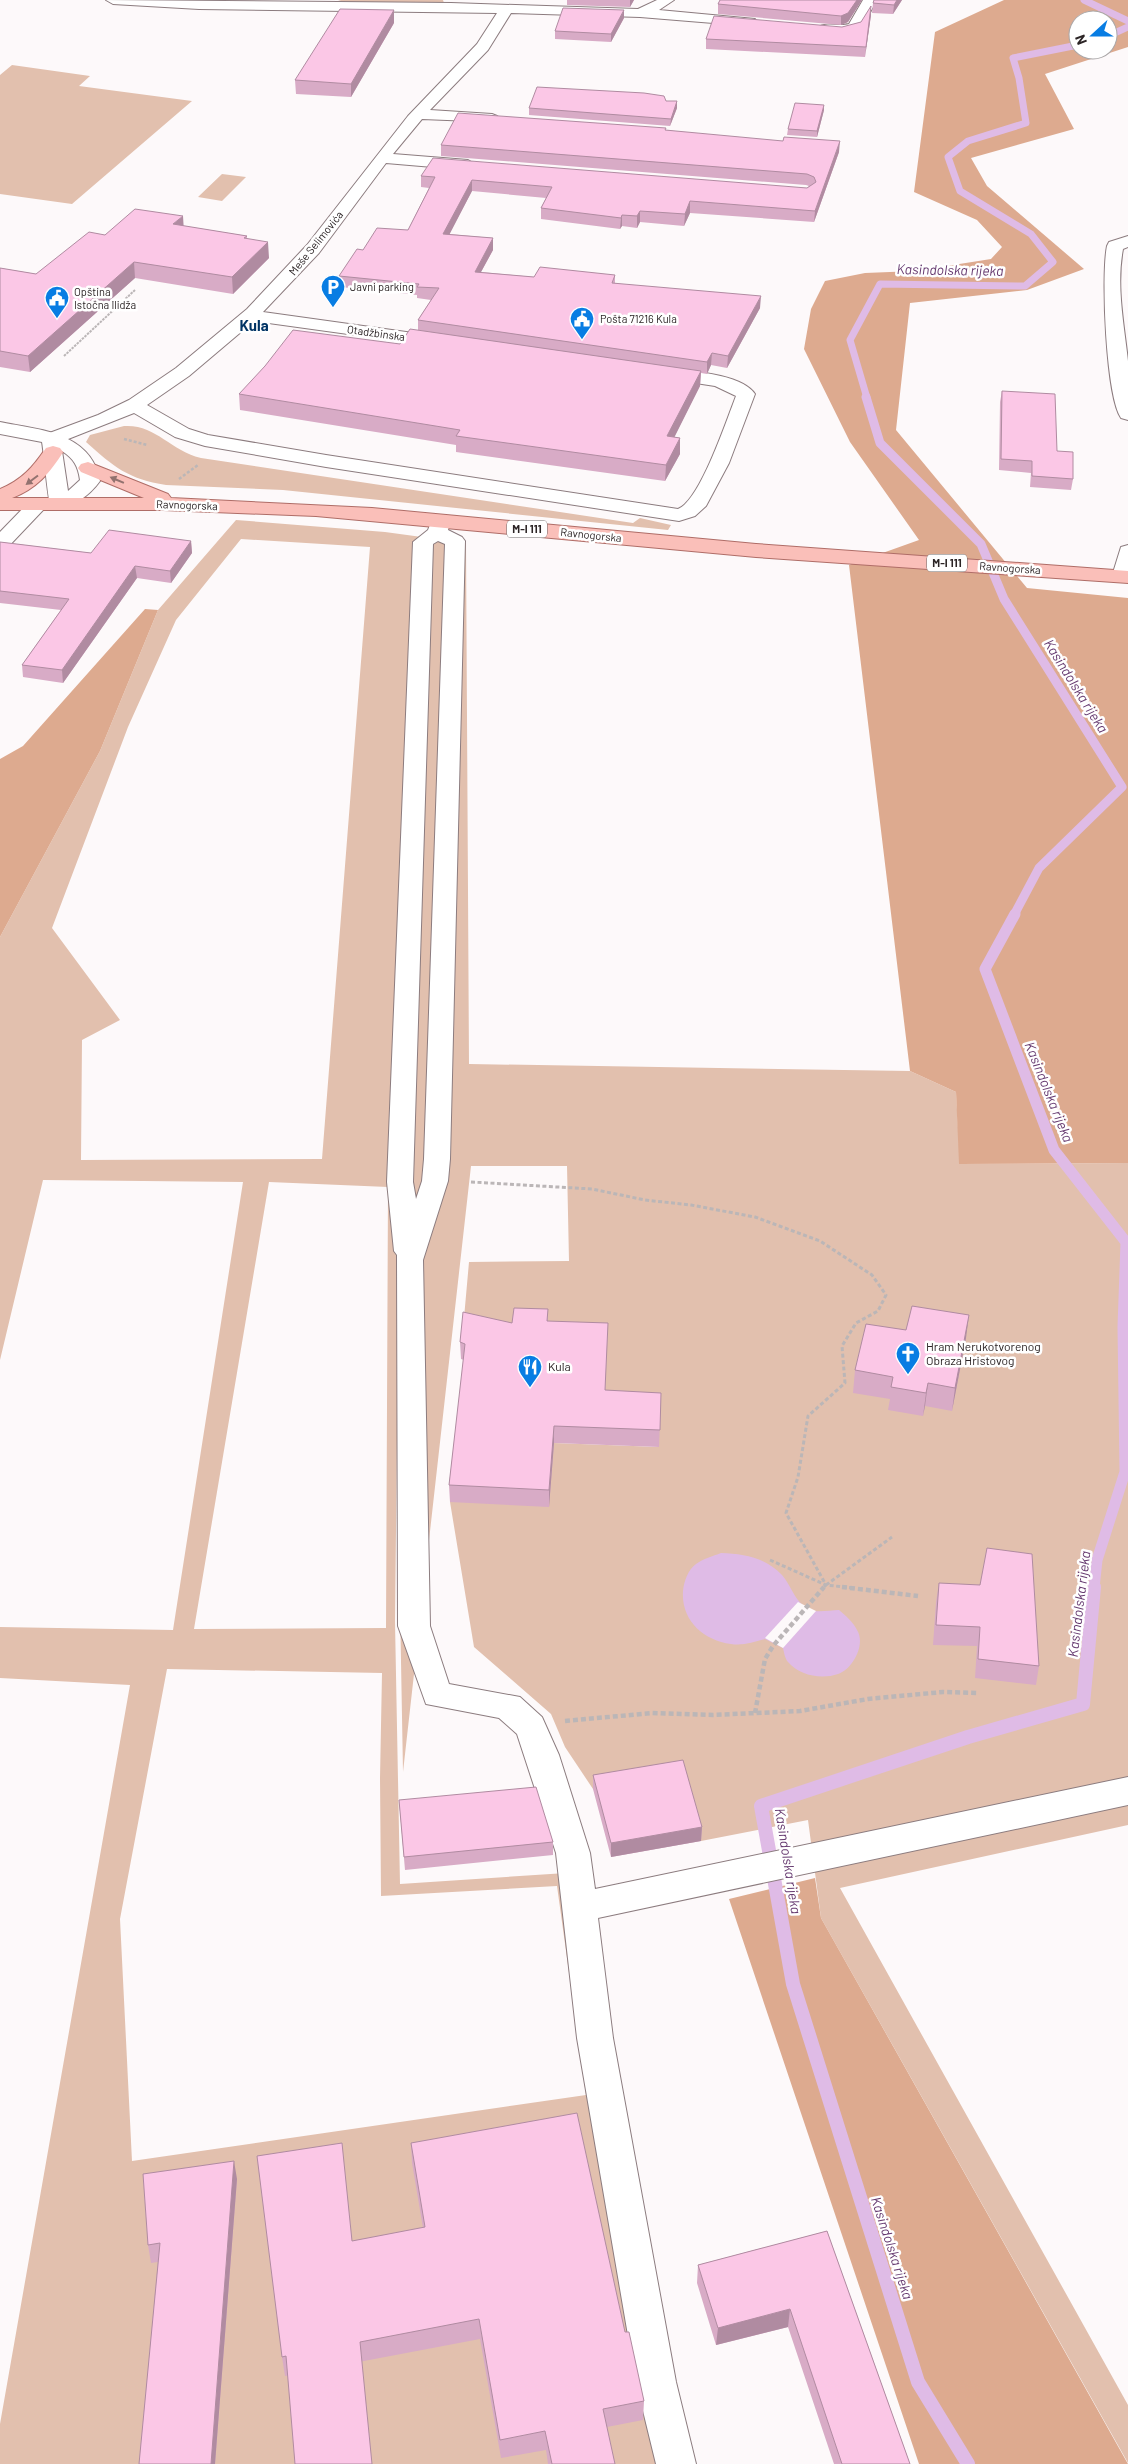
<svg xmlns="http://www.w3.org/2000/svg" width="1128" height="2464" font-family="Barlow,sans-serif">
<style>
.green{fill:#e2c0ae;fill-rule:evenodd}
.forest{fill:#ddaa8f;fill-rule:evenodd}
.water{fill:#dfbbe6}
.pier{fill:#fdf9fa}
.lines{fill:none;stroke-linecap:round;stroke-linejoin:round}
.stream-far3{stroke:#dfbbe6;stroke-width:7}
.stream-far2{stroke:#dfbbe6;stroke-width:9}
.stream-far1{stroke:#dfbbe6;stroke-width:11}
.stream{stroke:#dfbbe6;stroke-width:14}
.minor-casing{stroke:#8c7c7f;stroke-width:2}
.secondary-casing{stroke:#8c7c7f;stroke-width:2}
.primary-casing{stroke:#af6d67;stroke-width:2}
.path-far3{stroke:#bbb6b7;stroke-width:2;stroke-dasharray:2.5 1;stroke-linecap:butt}
.path-far2{stroke:#bbb6b7;stroke-width:2.5;stroke-dasharray:3 2;stroke-linecap:butt}
.path-far1{stroke:#bbb6b7;stroke-width:3;stroke-dasharray:4 2.5;stroke-linecap:butt}
.path{stroke:#bbb6b7;stroke-width:4.5;stroke-dasharray:5 3;stroke-linecap:butt}
.minor{fill:#fff;fill-rule:evenodd}
.secondary{fill:#fff;fill-rule:evenodd}
.primary{fill:#fabfb9;fill-rule:evenodd}
.wall{fill:#d8abc6}
.shaded-wall{fill:#b08ba1}
.building{fill:#fbc7e6;stroke:#b08ba1}
.oneway{fill:#92726f}
.labels{text-anchor:middle;stroke-width:5;stroke-linejoin:round;paint-order:stroke}
.far-street-label{font-size:11px;fill:#2b2425;stroke:#fff}
.far-poi-label{font-size:11px;fill:#2b2425;stroke:#fff;text-anchor:start}
.shield{fill:#fff;stroke:#6b6666;stroke-width:1}
.shield-label{font-size:11px;font-weight:bold;fill:#2b2425}
.poi-label{font-size:12px;fill:#2b2425;stroke:#fff;text-anchor:start}
.water-label{font-size:14px;font-style:italic;fill:#663a70;stroke:#fff}
.far-district-label{font-size:15px;font-weight:bold;fill:#013465;stroke:#fff}
</style>
<rect width="100%" height="100%" fill="#fdf9fa"/>
<path class="green" d="M 338,0 L 443,0 L 444,3 L 344,2 Z
M 12,65 L 90,76 L 79,86 L 192,101 L 72,204 L 0,194 L 0,75 Z
M 222,174 L 246,177 L 222,201 L 198,197 Z
M 124,426 C 156,424 169,450 201,458 L 633,523 L 640,518 L 671,525 L 668,530 L 283,490 L 166,485 C 128,479 114,467 86,442 L 90,435 Z
M 236,520 L 385,532 L 466,543 L 469,1064 L 910,1071 L 956,1092 L 960,1164 L 1128,1163 L 1128,1825 L 840,1888 L 1128,2405 L 1128,2463 L 821,1918 L 808,1820 L 701,1841 L 593,1789 L 565,1747 L 551,1714 L 474,1647 L 450,1502 L 554,1443 L 659,1447 L 575,1407 L 463,1329 L 469,1262 L 569,1261 L 567,1166 L 471,1166 L 403,1772 L 397,1439 L 395,1622 L 400,1884 L 566,1873 L 672,2464 L 0,2464 L 0,2424 L 130,1685 L 0,1678 L 0,1627 L 173,1630 L 243,1182 L 43,1180 L 0,1360 L 0,937 L 100,751 L 158,610 ZM 241,539 L 370,547 L 322,1159 L 81,1160 L 82,1040 L 120,1020 L 52,928 L 128,727 L 176,620 ZM 269,1182 L 388,1187 L 386,1628 L 194,1629 ZM 167,1669 L 382,1673 L 380,1778 L 381,1896 L 557,1886 L 586,2095 L 132,2161 L 120,1919 Z"/>
<path class="forest" d="M 1004,0 L 1128,0 L 1128,47 L 1045,74 L 1074,129 L 971,158 L 987,186 L 1084,269 L 1027,290 L 910,303 L 896,430 L 1027,588 L 1128,598 L 1128,1163 L 959,1164 L 956,1092 L 910,1071 L 849,565 L 919,540 L 850,442 L 804,349 L 811,309 L 825,281 L 865,273 L 915,271 L 991,259 L 1002,247 L 977,220 L 914,192 L 935,32 ZM 1078,20 L 1108,20 L 1108,50 L 1078,50 Z
M 145,609 L 158,610 L 100,751 L 0,937 L 0,759 L 23,746 Z
M 815,1878 L 821,1918 L 1128,2464 L 919,2464 L 729,1899 Z"/>
<path class="water" d="M 721,1553 C 744,1554 765,1557 782,1575 C 793,1588 796,1607 815,1611 C 822,1612 832,1610 839,1610 C 846,1616 853,1622 857,1630 C 866,1644 853,1669 838,1674 C 821,1680 799,1675 788,1662 C 785,1659 784,1652 783,1648 L 765,1639 C 754,1642 743,1646 731,1644 C 703,1640 681,1620 683,1591 C 684,1581 688,1570 696,1564 C 703,1559 713,1556 721,1553 Z"/>
<path class="pier" d="M 798,1602 L 816,1611 L 783,1648 L 765,1638 Z"/>
<g class="lines">
<path class="stream-far3" d="M 1084,0 L 1128,21
M 1108,36 L 1128,27
M 867,398 L 850,340 L 880,284 L 1025,286 L 1053,262 L 1031,234 L 960,191 L 948,157 L 968,141 L 1026,123 L 1019,78 L 1013,58 L 1078,45"/>
<path class="stream-far2" d="M 866,397 L 880,443 L 981,544 L 1004,599 L 1122,787 L 1039,868 L 1014,915"/>
<path class="stream-far1" d="M 1015,914 L 985,969 L 1054,1150 L 1126,1242 L 1123,1327 L 1125,1472 L 1097,1560 L 1094,1588"/>
<path class="stream" d="M 968,2464 L 918,2382 L 793,1984 L 761,1806 L 968,1737 L 1083,1704 L 1094,1587"/>
<defs>
<path id="minor" d="M 106,0 L 451,3 L 638,9 L 657,0 L 674,0 L 659,10 L 755,19 L 757,22 L 750,26 L 640,17 L 511,13 L 488,50 L 430,110 L 492,114 L 497,116 L 500,119 L 497,122 L 422,119 L 393,154 L 468,160 L 476,165 L 474,168 L 468,170 L 386,163 L 319,253 L 263,312 L 442,337 L 448,338 L 451,342 L 448,346 L 442,347 L 254,321 L 189,376 L 147,405 L 189,429 L 208,435 L 326,455 L 678,509 C 700,501 727,419 736,396 L 715,386 L 663,378 L 657,377 L 654,373 L 657,369 L 663,368 C 687,371 741,373 755,394 L 729,463 L 706,506 L 695,516 L 679,521 L 326,467 L 205,446 L 175,437 L 134,413 L 58,443 L 44,443 L 42,439 L 44,435 L 98,415 L 129,400 L 176,368 L 247,309 L 307,245 L 408,116 L 477,44 L 497,13 L 199,9 L 113,4 Z
M 863,0 L 877,0 L 860,30 C 848,34 825,40 816,29 C 823,21 839,27 849,24 Z
M 1128,236 L 1128,247 L 1123,249 C 1116,286 1124,324 1128,361 C 1128,380 1128,400 1128,420 L 1121,418 C 1106,396 1101,275 1107,246 L 1109,242 Z
M 38,498 L 45,500 L 48,504 L 45,508 L 7,548 L 0,550 L 0,532 L 31,500 Z
M 440,515 L 447,517 L 450,521 L 448,530 L 462,537 L 465,541 L 450,1159 L 448,1181 L 423,1260 L 430,1626 L 449,1684 L 520,1697 L 542,1717 L 559,1755 L 590,1853 L 595,1889 L 1128,1777 L 1128,1805 L 598,1918 L 613,2038 L 676,2382 L 696,2464 L 656,2464 L 636,2382 L 577,2038 L 556,1853 L 517,1734 L 499,1718 L 426,1704 L 398,1626 L 397,1255 L 394,1251 L 387,1182 L 413,542 L 428,530 L 433,517 ZM 438,541 L 445,544 L 424,1159 L 422,1181 L 416,1199 L 413,1182 L 433,544 Z
M 1128,545 L 1128,581 L 1115,580 L 1112,576 L 1121,547 Z"/>
<path id="secondary" d="M 0,422 C 40,430 91,432 100,481 C 90,495 69,512 51,507 C 48,503 44,452 42,442 L 0,434 ZM 62,451 C 74,459 78,466 80,480 L 68,491 Z"/>
<path id="primary" d="M 53,446 L 60,448 L 63,452 C 50,473 36,489 12,498 L 144,498 L 81,472 L 78,468 L 81,464 L 88,462 L 168,494 L 171,498 L 372,508 L 756,544 L 1128,571 L 1128,583 L 756,557 L 316,516 L 163,510 L 0,510 L 0,489 C 22,480 33,467 46,448 Z"/>
</defs>
<use href="#minor" class="minor-casing"/>
<use href="#secondary" class="secondary-casing"/>
<use href="#primary" class="primary-casing"/>
<path class="path-far3" d="M 64,356 L 135,290"/>
<path class="path-far2" d="M 124,439 L 147,445
M 179,479 L 198,465"/>
<path class="path-far1" d="M 471,1182 L 592,1189 L 645,1200 L 691,1205 L 755,1217 L 820,1241 L 872,1275 L 886,1295 L 878,1311 L 856,1323 L 842,1346 L 845,1383 L 808,1416 L 798,1477 L 786,1513 L 826,1585 L 823,1588
M 770,1560 L 826,1585 L 853,1588
M 826,1585 L 892,1537"/>
<path class="path" d="M 842,1587 L 918,1596
M 755,1713 L 765,1659 L 773,1646 L 824,1587
M 565,1721 L 652,1713 L 713,1715 L 800,1711 L 868,1699 L 943,1692 L 979,1693"/>
<use href="#minor" class="minor"/>
<use href="#secondary" class="secondary"/>
<use href="#primary" class="primary"/>
</g>
<path class="wall" d="M 567,0 L 634,0 L 630,7 L 567,5 Z
M 720,0 L 862,0 L 848,22 L 841,25 L 718,14 L 718,4 Z
M 874,0 L 902,0 L 893,14 L 872,13 L 873,3 Z
M 871,15 L 865,57 L 706,49 L 706,39 L 842,27 L 861,22 Z
M 624,18 L 611,42 L 555,39 L 555,31 Z
M 394,23 L 351,97 L 296,94 L 295,80 Z
M 666,101 L 677,101 L 677,108 L 670,126 L 529,115 L 529,108 Z
M 824,110 L 817,137 L 787,135 L 788,129 Z
M 666,130 L 839,152 L 814,222 L 690,213 L 684,226 L 640,222 L 637,228 L 622,226 L 620,229 L 541,219 L 541,208 L 546,198 L 472,191 L 449,234 L 493,238 L 493,250 L 481,272 L 534,277 L 615,275 L 615,283 L 760,308 L 727,368 L 711,365 L 707,374 L 701,373 L 700,386 L 674,437 L 680,438 L 680,454 L 665,481 L 456,452 L 456,445 L 240,410 L 239,394 L 400,344 L 418,330 L 418,320 L 431,300 L 417,298 L 417,295 L 340,287 L 339,276 L 363,250 L 408,230 L 429,188 L 421,187 L 421,176 L 807,188 L 809,186 L 806,185 L 441,156 L 441,145 Z
M 184,226 L 247,236 L 247,239 L 269,258 L 233,294 L 135,278 L 30,372 L 0,367 L 0,268 L 36,274 L 105,235 Z
M 1002,391 L 1057,451 L 1073,479 L 1071,490 L 1030,487 L 1031,473 L 999,470 L 1000,402 Z
M 191,541 L 192,553 L 171,583 L 137,578 L 63,683 L 23,677 L 22,665 L 61,610 L 0,603 L 0,542 L 91,553 Z
M 548,1309 L 548,1321 L 607,1340 L 605,1390 L 661,1393 L 659,1447 L 554,1443 L 549,1507 L 450,1502 L 449,1485 L 464,1360 L 461,1359 L 460,1342 L 512,1323 Z
M 906,1330 L 966,1338 L 952,1411 L 925,1406 L 923,1416 L 888,1410 L 890,1399 L 853,1393 L 855,1370 Z
M 939,1583 L 1039,1666 L 1036,1685 L 975,1678 L 977,1646 L 933,1645 L 936,1602 Z
M 593,1775 L 702,1827 L 701,1841 L 611,1857 L 593,1789 Z
M 399,1800 L 553,1842 L 553,1855 L 405,1870 Z
M 411,2143 L 625,2332 L 644,2401 L 643,2420 L 607,2427 L 615,2464 L 548,2464 L 546,2450 L 501,2458 L 480,2339 L 285,2376 L 282,2357 L 352,2241 L 423,2228 L 412,2163 Z
M 237,2179 L 215,2464 L 139,2464 L 158,2262 L 151,2263 L 148,2245 Z
M 827,2231 L 910,2464 L 834,2464 L 788,2327 L 716,2345 L 697,2283 L 698,2265 Z"/>
<path class="shaded-wall" d="M 630,0 L 634,0 L 630,7 Z
M 857,0 L 862,0 L 848,22 L 841,25 L 841,16 Z
M 897,0 L 902,0 L 893,14 L 894,5 Z
M 871,6 L 871,15 L 865,57 L 866,47 Z
M 394,10 L 394,23 L 351,97 L 351,84 Z
M 624,10 L 624,18 L 611,42 L 611,34 Z
M 677,101 L 677,108 L 670,126 L 671,119 Z
M 824,105 L 824,110 L 817,137 L 817,131 Z
M 840,141 L 839,152 L 814,222 L 815,211 Z
M 472,180 L 472,191 L 444,245 L 443,234 Z
M 690,201 L 690,213 L 684,226 L 685,214 Z
M 640,211 L 640,222 L 637,228 L 637,216 Z
M 622,215 L 622,226 L 620,229 L 621,218 Z
M 183,216 L 184,232 L 173,224 Z
M 493,238 L 493,250 L 475,283 L 475,272 Z
M 268,242 L 269,258 L 233,294 L 232,277 Z
M 134,262 L 135,278 L 30,372 L 28,356 Z
M 761,296 L 760,308 L 727,368 L 728,356 Z
M 712,353 L 711,365 L 707,374 L 707,362 Z
M 701,371 L 700,386 L 667,452 L 667,436 Z
M 680,438 L 680,454 L 665,481 L 666,465 Z
M 191,541 L 192,553 L 171,583 L 170,571 Z
M 135,566 L 137,578 L 63,683 L 62,670 Z
M 969,1315 L 966,1338 L 952,1411 L 955,1388 Z
M 928,1383 L 925,1406 L 923,1416 L 926,1393 Z
M 554,1426 L 554,1443 L 549,1507 L 549,1490 Z
M 702,1827 L 701,1841 L 611,1857 L 611,1843 Z
M 234,2161 L 237,2179 L 215,2464 L 211,2464 Z
M 790,2309 L 788,2327 L 716,2345 L 718,2328 Z"/>
<path class="building" d="M 720,0 L 857,0 L 848,13 L 841,16 L 718,4 Z
M 874,0 L 897,0 L 894,5 L 873,3 Z
M 871,6 L 866,47 L 706,39 L 714,16 L 842,27 L 861,22 Z
M 563,8 L 624,10 L 611,34 L 555,31 Z
M 340,9 L 394,10 L 351,84 L 295,80 Z
M 537,87 L 644,93 L 664,96 L 666,101 L 677,101 L 671,119 L 529,108 Z
M 795,103 L 824,105 L 817,131 L 788,129 Z
M 458,113 L 666,128 L 665,130 L 783,141 L 784,137 L 840,141 L 815,211 L 690,201 L 685,214 L 640,211 L 637,216 L 622,215 L 621,218 L 541,208 L 552,187 L 472,180 L 443,234 L 493,238 L 475,272 L 534,277 L 540,267 L 615,275 L 612,283 L 761,296 L 728,356 L 712,353 L 707,362 L 418,320 L 439,288 L 417,287 L 419,284 L 339,276 L 357,249 L 363,250 L 377,228 L 408,230 L 435,177 L 421,176 L 433,158 L 807,188 L 816,182 L 814,177 L 807,174 L 441,145 Z
M 135,209 L 183,216 L 173,224 L 247,236 L 244,238 L 268,242 L 232,277 L 134,262 L 28,356 L 0,351 L 0,268 L 36,274 L 89,232 L 105,235 Z
M 410,329 L 701,371 L 667,436 L 680,438 L 666,465 L 456,436 L 460,430 L 239,394 L 265,366 L 293,330 L 400,344 Z
M 1002,391 L 1055,394 L 1057,451 L 1073,452 L 1073,479 L 1032,476 L 1032,461 L 1001,459 Z
M 109,530 L 191,541 L 170,571 L 135,566 L 62,670 L 22,665 L 69,599 L 0,591 L 0,542 L 91,553 Z
M 912,1306 L 969,1315 L 955,1388 L 928,1383 L 926,1393 L 891,1387 L 893,1377 L 855,1370 L 866,1324 L 906,1330 Z
M 514,1308 L 548,1309 L 547,1321 L 608,1323 L 605,1390 L 661,1393 L 660,1430 L 554,1426 L 549,1490 L 449,1485 L 465,1344 L 460,1342 L 463,1312 L 512,1323 Z
M 987,1548 L 1032,1554 L 1039,1666 L 978,1659 L 980,1627 L 936,1625 L 939,1583 L 980,1585 Z
M 683,1760 L 702,1827 L 611,1843 L 593,1775 Z
M 536,1787 L 553,1842 L 404,1857 L 399,1800 Z
M 577,2113 L 625,2332 L 629,2332 L 644,2401 L 603,2409 L 615,2464 L 552,2464 L 545,2431 L 500,2440 L 479,2319 L 360,2342 L 372,2464 L 295,2464 L 286,2356 L 282,2357 L 257,2156 L 342,2143 L 352,2241 L 425,2227 L 411,2143 Z
M 234,2161 L 211,2464 L 139,2464 L 160,2243 L 148,2245 L 143,2174 Z
M 827,2231 L 910,2464 L 842,2464 L 790,2309 L 718,2328 L 698,2265 Z"/>
<defs><path id="oneway-solid" d="M-6-.8H1V-3.2L6.5 0L1 3.2V.8H-6Z" transform="scale(1.25)"/></defs>
<g class="oneway">
<use href="#oneway-solid" transform="translate(32 480) rotate(143)"/>
<use href="#oneway-solid" transform="translate(117 480) rotate(-157)"/>
</g>
<defs>
<symbol id="parking-pin" viewBox="-11 -11 22 30"><path d="M0 17L-7.5 6A9.5 9.5 0 1 1 7.5 6Z" fill="#087de3" stroke="#fff"/><path d="M-3.5-5.5H1a3.5 3.5 0 0 1 0 7H-1V5.5H-3.5ZM-1-3.4V-.6H.8a1.4 1.4 0 0 0 0-2.8Z" fill="#fff"/></symbol>
<symbol id="civic-pin" viewBox="-11 -11 22 30"><path d="M0 17L-7.5 6A9.5 9.5 0 1 1 7.5 6Z" fill="#087de3" stroke="#fff"/><path d="M-.6-6.5H3V-4.5H.6V-3L4-1V1h2V6H-6V1h2V-1L-.6-3ZM-1.2 2.5V6h2.4V2.5Z" fill="#fff"/></symbol>
<symbol id="church-pin" viewBox="-11 -11 22 30"><path d="M0 17L-7.5 6A9.5 9.5 0 1 1 7.5 6Z" fill="#087de3" stroke="#fff"/><path d="M-1.2-6h2.4v3.5h3.3v2.4h-3.3V6h-2.4V-.1h-3.3v-2.4h3.3Z" fill="#fff"/></symbol>
<symbol id="restaurant-pin" viewBox="-11 -11 22 30"><path d="M0 17L-7.5 6A9.5 9.5 0 1 1 7.5 6Z" fill="#087de3" stroke="#fff"/><path d="M-5-6h1v4h1v-4h1v4h1v-4h1v5L-1.5 .5V6h-2V.5L-5-1ZM5-6V6H3V1.5H1.5Q1.5-4 5-6Z" fill="#fff"/></symbol>
</defs>
<g fill-rule="evenodd">
<use href="#parking-pin" x="319" y="273" width="28" height="38"/>
<use href="#civic-pin" x="43" y="284" width="28" height="38"/>
<use href="#civic-pin" x="568" y="305" width="28" height="38"/>
<use href="#church-pin" x="894" y="1340" width="28" height="38"/>
<use href="#restaurant-pin" x="516" y="1353" width="28" height="38"/>
</g>
<g class="labels">
<g class="far-street-label">
<text transform="translate(316 243) rotate(-51)" y="4">Meše Selimovića</text>
<text transform="translate(376 333) rotate(8)" y="4">Otadžbinska</text>
<text transform="translate(187 505) rotate(2)" y="4">Ravnogorska</text>
<text transform="translate(591 535) rotate(6)" y="4">Ravnogorska</text>
<text transform="translate(1010 568) rotate(4)" y="4">Ravnogorska</text>
</g>
<g class="far-poi-label">
<text x="350" y="291">Javni parking</text>
<text x="74" y="296">Opština<tspan x="74" dy="13">Istočna Ilidža</tspan></text>
<text x="600" y="323">Pošta 71216 Kula</text>
</g>
<g class="shield">
<rect x="507" y="520.5" width="40" height="17" rx="4"/>
<rect x="927" y="554.5" width="40" height="17" rx="4"/>
</g>
<g class="shield-label">
<text x="527" y="533">M-I 111</text>
<text x="947" y="567">M-I 111</text>
</g>
<g class="poi-label">
<text x="926" y="1351">Hram Nerukotvorenog<tspan x="926" dy="14">Obraza Hristovog</tspan></text>
<text x="548" y="1371">Kula</text>
</g>
<g class="water-label">
<text transform="translate(950 270) rotate(1)" y="5">Kasindolska rijeka</text>
<text transform="translate(1076 686) rotate(58)" y="5">Kasindolska rijeka</text>
<text transform="translate(1049 1092) rotate(68)" y="5">Kasindolska rijeka</text>
<text transform="translate(1079 1604) rotate(-83)" y="5">Kasindolska rijeka</text>
<text transform="translate(788 1861) rotate(81)" y="5">Kasindolska rijeka</text>
<text transform="translate(892 2248) rotate(72)" y="5">Kasindolska rijeka</text>
</g>
<g class="far-district-label">
<text x="254" y="331">Kula</text>
</g>
</g>
<g transform="translate(1093 35) rotate(249)"><circle r="24" fill="#ffffff" stroke="#aaa7a8"/>
<path d="M0-4L9 19L0 12L-9 19Z" fill="#087de3"/>
<text y="-8" font-size="14" font-weight="bold" text-anchor="middle" fill="#2b2425">N</text>
</g>
</svg>
